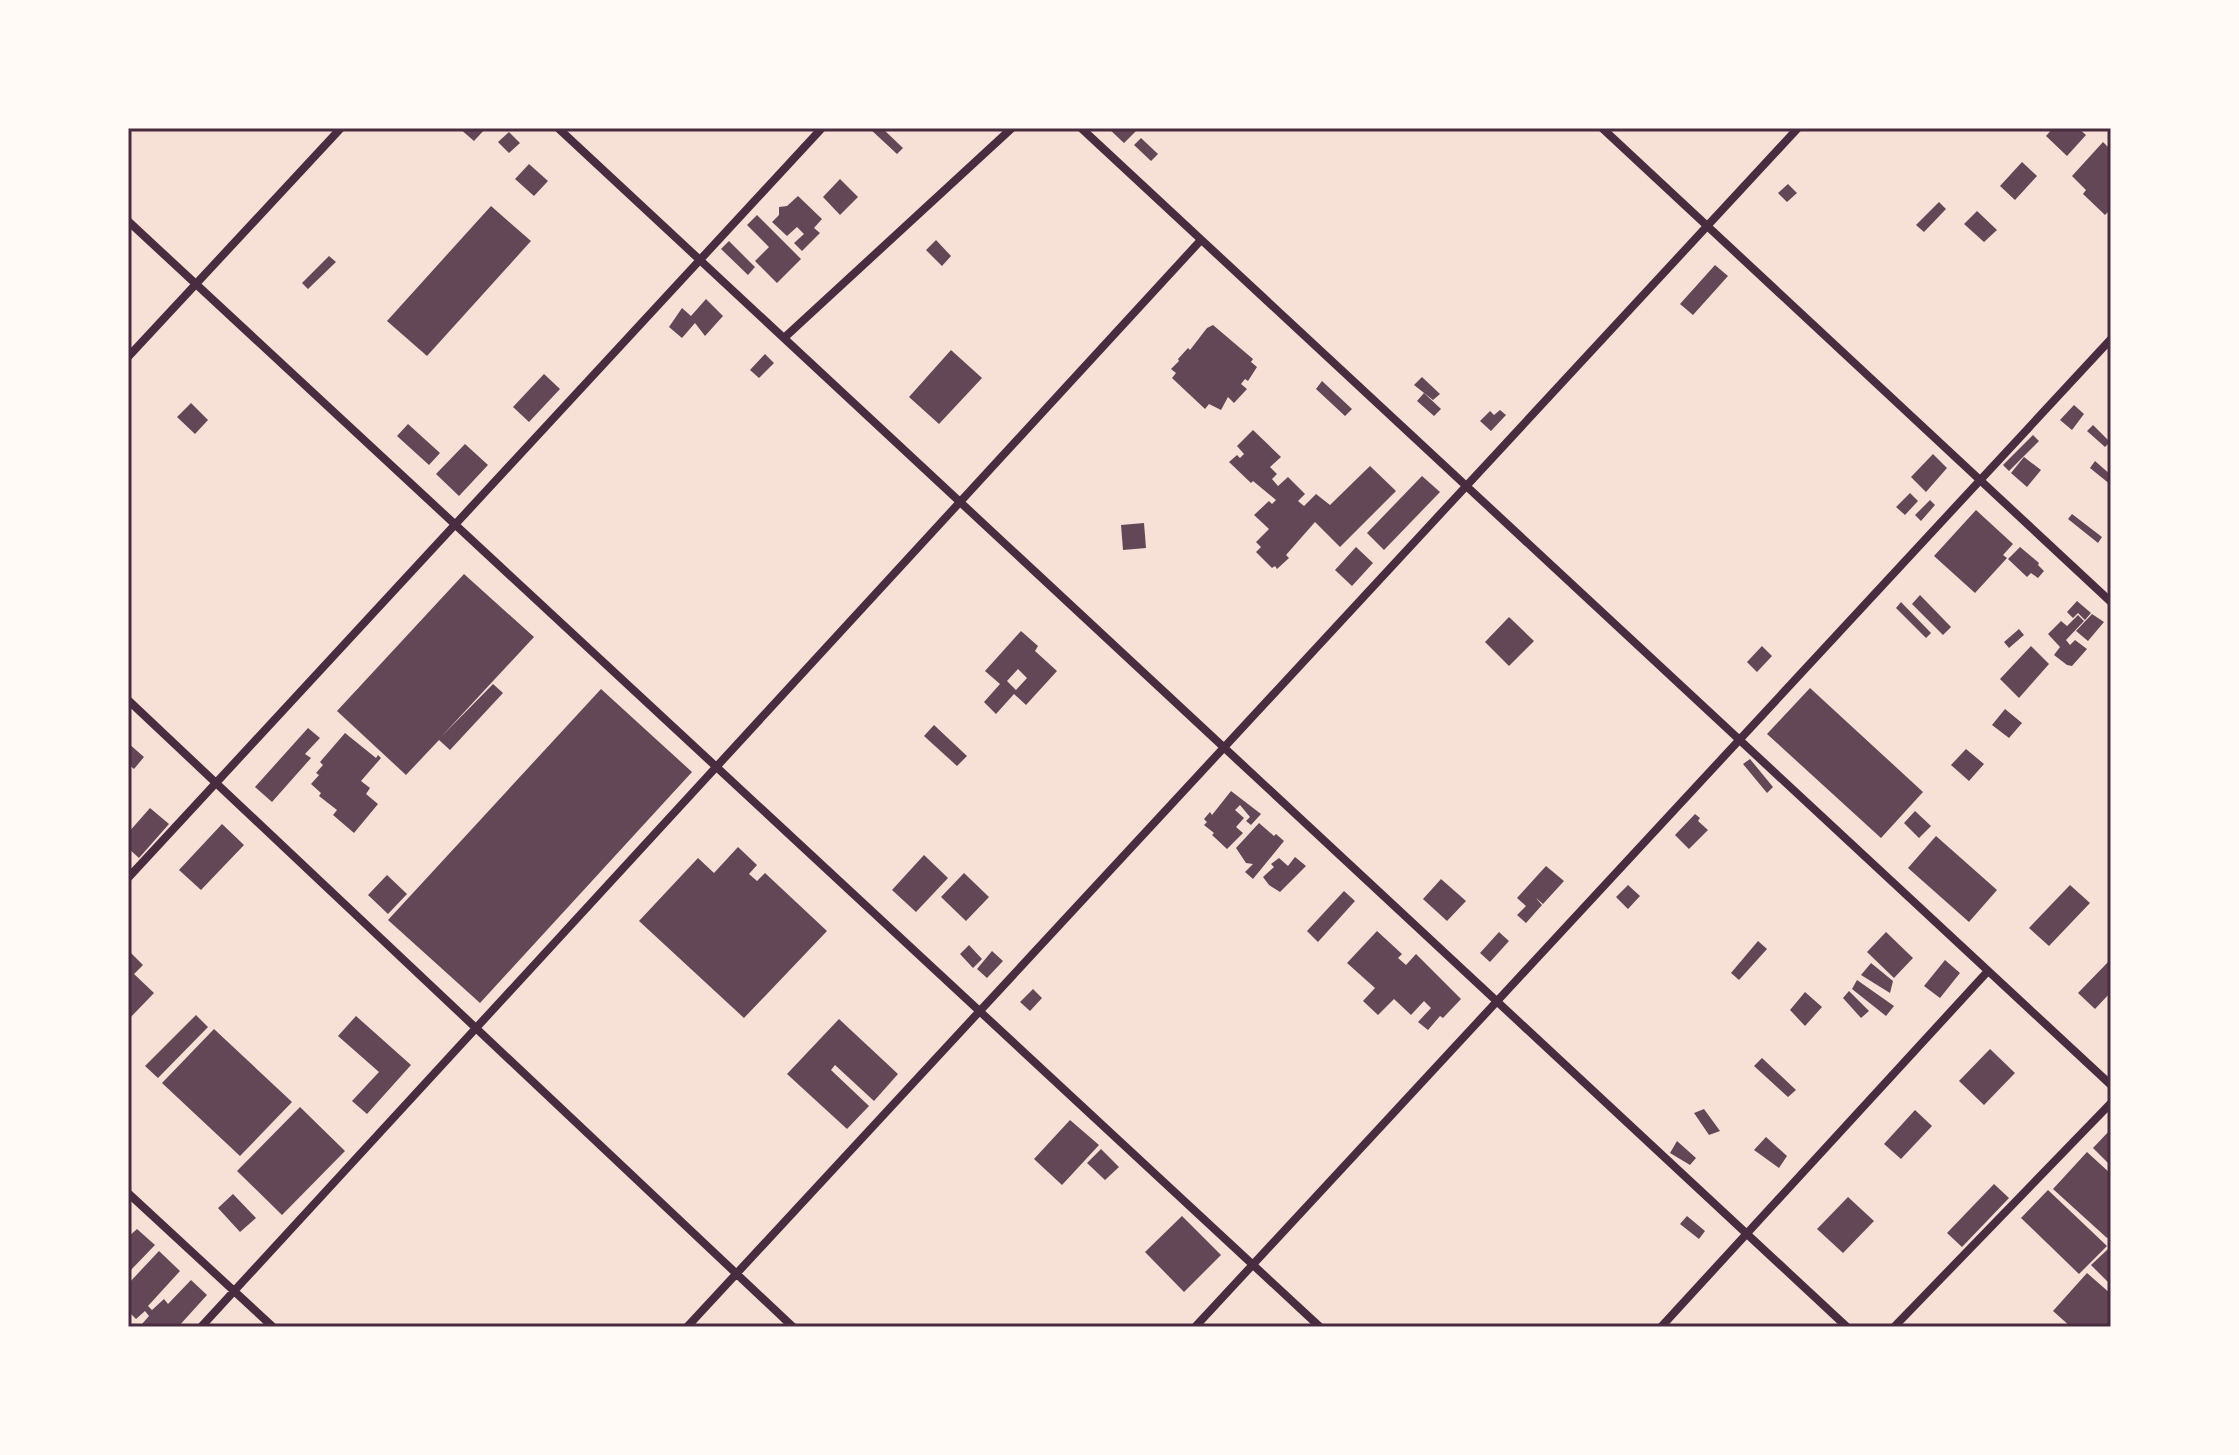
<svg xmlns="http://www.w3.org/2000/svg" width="2239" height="1455" font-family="Helvetica,sans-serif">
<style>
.building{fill:#644757;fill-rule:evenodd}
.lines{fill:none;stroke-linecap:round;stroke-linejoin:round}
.minor{stroke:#4a2c40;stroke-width:8}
.neatline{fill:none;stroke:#4a2c40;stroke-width:3}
</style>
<rect width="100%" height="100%" fill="#f7e1d7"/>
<path class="building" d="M 459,128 L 486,128 L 474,141 Z
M 869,128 L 882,128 L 903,148 L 897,154 Z
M 1108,128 L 1139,128 L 1124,143 Z
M 2053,128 L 2078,128 L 2086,135 L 2067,156 L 2046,136 Z
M 509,132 L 520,143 L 509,153 L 498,142 Z
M 1141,138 L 1158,154 L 1151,161 L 1134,145 Z
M 2103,142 L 2111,150 L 2111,213 L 2109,211 L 2105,215 L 2083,194 L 2086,190 L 2072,176 Z
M 2022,162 L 2037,176 L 2015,200 L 2000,186 Z
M 529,164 L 548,181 L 534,196 L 515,179 Z
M 840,179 L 858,197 L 840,215 L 823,197 Z
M 1788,184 L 1797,193 L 1787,202 L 1778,193 Z
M 798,196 L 822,219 L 814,228 L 820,233 L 802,251 L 794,243 L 804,234 L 797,227 L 787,236 L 772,222 L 779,215 L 779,207 L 787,206 Z
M 1939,202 L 1946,209 L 1924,232 L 1916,225 Z
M 491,206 L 531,241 L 427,356 L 387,321 Z
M 1977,211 L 1997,230 L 1984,242 L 1964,224 Z
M 757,215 L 801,259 L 777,283 L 755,261 L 769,247 L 747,225 Z
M 936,240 L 951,256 L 942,266 L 926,250 Z
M 729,241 L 755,267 L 748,275 L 721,249 Z
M 329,256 L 336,262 L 308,289 L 302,283 Z
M 1715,265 L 1728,276 L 1693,315 L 1680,304 Z
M 706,299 L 723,316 L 705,336 L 695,323 L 682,338 L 669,327 L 682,308 L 691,316 Z
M 1213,325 L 1253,359 L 1251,362 L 1257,367 L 1248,381 L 1245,379 L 1241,384 L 1247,389 L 1234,403 L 1228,397 L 1221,410 L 1209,404 L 1205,409 L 1172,378 L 1176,373 L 1171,369 L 1179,361 L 1178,359 L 1188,348 L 1190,350 L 1207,328 Z
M 951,350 L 982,378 L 939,424 L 909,397 Z
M 765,354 L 774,363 L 759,378 L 750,370 Z
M 544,374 L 560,389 L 529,422 L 513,407 Z
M 1422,377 L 1440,394 L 1433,400 L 1414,385 Z
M 1322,381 L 1352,409 L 1345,416 L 1316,389 Z
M 1424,393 L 1441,409 L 1434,416 L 1417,401 Z
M 191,403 L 208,420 L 195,434 L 177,417 Z
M 2074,405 L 2084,414 L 2072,430 L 2060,420 Z
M 1500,410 L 1506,415 L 1491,431 L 1480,421 L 1490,411 L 1494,415 Z
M 408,424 L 440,453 L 429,465 L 397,436 Z
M 2093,425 L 2110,442 L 2105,447 L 2087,431 Z
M 1253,430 L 1281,457 L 1270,467 L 1277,474 L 1272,479 L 1278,486 L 1288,477 L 1305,494 L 1298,501 L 1304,506 L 1316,494 L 1330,505 L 1370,466 L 1396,491 L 1340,547 L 1315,522 L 1286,555 L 1289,558 L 1277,569 L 1275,566 L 1272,568 L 1256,552 L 1261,547 L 1256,542 L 1269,529 L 1254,515 L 1269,501 L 1272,504 L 1276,500 L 1253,481 L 1251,483 L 1229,462 L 1237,455 L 1240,458 L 1244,454 L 1237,446 Z
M 2033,435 L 2039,441 L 2009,471 L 2003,465 Z
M 465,444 L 488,465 L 459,496 L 436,474 Z
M 1933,454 L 1947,468 L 1926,492 L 1911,477 Z
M 2024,457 L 2041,470 L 2027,487 L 2011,473 Z
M 2095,461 L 2111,475 L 2111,485 L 2090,468 Z
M 1422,476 L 1440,492 L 1384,550 L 1367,533 Z
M 1910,493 L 1918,501 L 1905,515 L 1896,507 Z
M 1930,500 L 1935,505 L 1921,521 L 1915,515 Z
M 1976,510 L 2013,544 L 2003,555 L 2007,558 L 1975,593 L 1934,556 Z
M 2072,514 L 2102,537 L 2098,543 L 2068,519 Z
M 1144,523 L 1146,548 L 1123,550 L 1121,525 Z
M 1356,547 L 1373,563 L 1352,586 L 1335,570 Z
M 2020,547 L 2039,563 L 2038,565 L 2044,571 L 2038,578 L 2031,573 L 2027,577 L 2008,559 Z
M 464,574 L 534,637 L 441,737 L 493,684 L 503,693 L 450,750 L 439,740 L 406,775 L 337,711 Z
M 1920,595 L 1951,627 L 1943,635 L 1912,604 Z
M 2077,601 L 2091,613 L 2085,620 L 2078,613 L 2073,618 L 2067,612 Z
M 1901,602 L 1931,633 L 1926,638 L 1896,608 Z
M 2092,614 L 2104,622 L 2088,641 L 2076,631 Z
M 2078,615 L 2084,621 L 2066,640 L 2070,645 L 2075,640 L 2087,649 L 2072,666 L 2067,665 L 2054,655 L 2060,647 L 2048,634 L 2061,621 L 2067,626 Z
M 1509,617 L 1534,641 L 1509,666 L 1485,642 Z
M 2019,629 L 2024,635 L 2009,648 L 2004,642 Z
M 1021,631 L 1038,646 L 1035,651 L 1057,671 L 1026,705 L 1014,694 L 996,714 L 984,702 L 1000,684 L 985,671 ZM 1018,669 L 1027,678 L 1016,690 L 1007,681 Z
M 1762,646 L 1772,656 L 1757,672 L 1747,662 Z
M 2031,646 L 2049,664 L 2019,698 L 2000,679 Z
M 1810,688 L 1923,792 L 1881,838 L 1767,734 Z
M 601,689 L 692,772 L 480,1003 L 388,920 Z
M 2005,709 L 2022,723 L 2009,738 L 1992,725 Z
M 934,725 L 967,756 L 957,766 L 924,736 Z
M 308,728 L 320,738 L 305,754 L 311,758 L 272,802 L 255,787 Z
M 345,733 L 376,758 L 378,755 L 381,758 L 361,781 L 370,788 L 366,794 L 378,804 L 354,833 L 333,815 L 337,810 L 319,796 L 321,793 L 311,784 L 319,775 L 316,773 L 323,765 L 320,762 Z
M 128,743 L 144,757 L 134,769 L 128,764 Z
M 1966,749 L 1984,764 L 1969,781 L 1951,765 Z
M 1750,759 L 1773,787 L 1767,793 L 1743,764 Z
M 1231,791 L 1261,814 L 1251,825 L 1246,821 L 1250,817 L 1240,805 L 1235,810 L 1244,818 L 1236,827 L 1243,833 L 1227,849 L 1212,835 L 1214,833 L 1204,825 L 1207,822 L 1204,819 L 1210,812 L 1212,815 Z
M 150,808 L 169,824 L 139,858 L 128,848 L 128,833 Z
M 1915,811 L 1931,826 L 1919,838 L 1904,823 Z
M 1695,814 L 1700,818 L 1698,821 L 1708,830 L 1689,849 L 1675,835 Z
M 1259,823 L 1274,836 L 1276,834 L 1284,841 L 1253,879 L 1245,872 L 1253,864 L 1246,863 L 1236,848 Z
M 222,824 L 244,845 L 201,890 L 179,870 Z
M 1936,836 L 1997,890 L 1969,922 L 1908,868 Z
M 738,847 L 757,865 L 749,874 L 757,881 L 765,873 L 827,931 L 744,1018 L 639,921 L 698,858 L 714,873 Z
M 924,855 L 948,878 L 916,912 L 892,890 Z
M 1295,857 L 1306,866 L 1280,892 L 1269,885 L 1263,877 L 1274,867 L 1271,864 L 1279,858 L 1288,866 Z
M 1546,866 L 1564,881 L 1543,904 L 1536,898 L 1542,905 L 1526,923 L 1517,915 L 1526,906 L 1517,898 Z
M 964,873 L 989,897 L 966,921 L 941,897 Z
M 387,875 L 407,894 L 388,914 L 368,895 Z
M 1441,879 L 1466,901 L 1447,921 L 1423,899 Z
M 1628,885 L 1640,896 L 1628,909 L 1616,897 Z
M 2070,885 L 2090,903 L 2049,946 L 2029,928 Z
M 1344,891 L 1355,901 L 1318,942 L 1307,931 Z
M 1377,931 L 1402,954 L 1398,958 L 1406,965 L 1416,954 L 1461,999 L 1443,1018 L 1440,1016 L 1428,1030 L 1418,1022 L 1431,1008 L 1424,1001 L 1411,1015 L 1394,999 L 1378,1015 L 1363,1001 L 1375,988 L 1347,963 Z
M 1499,932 L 1509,941 L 1490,962 L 1480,953 Z
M 1886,932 L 1913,958 L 1894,978 L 1867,952 Z
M 1758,941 L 1767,949 L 1739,980 L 1731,973 Z
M 969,945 L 982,959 L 973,968 L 960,954 Z
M 128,950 L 143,965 L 134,974 L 154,993 L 128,1020 Z
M 992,951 L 1003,961 L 987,978 L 977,969 Z
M 2111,959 L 2111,992 L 2095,1009 L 2078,993 Z
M 1945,960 L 1960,973 L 1940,998 L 1924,986 Z
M 1871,963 L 1893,981 L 1890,993 L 1861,975 Z
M 1857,980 L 1894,1006 L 1886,1016 L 1852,989 Z
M 1033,989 L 1042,998 L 1030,1011 L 1020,1002 Z
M 1849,991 L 1869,1011 L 1861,1018 L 1843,998 Z
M 1805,992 L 1822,1007 L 1805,1026 L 1790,1010 Z
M 196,1015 L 208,1027 L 158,1078 L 145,1066 Z
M 356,1016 L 411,1065 L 367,1114 L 352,1101 L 379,1072 L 338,1036 Z
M 839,1019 L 898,1074 L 874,1101 L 835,1065 L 831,1070 L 869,1106 L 847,1129 L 787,1074 Z
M 214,1029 L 292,1102 L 240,1156 L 162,1083 Z
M 1990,1049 L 2015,1073 L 1984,1105 L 1959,1081 Z
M 1762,1058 L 1796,1090 L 1788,1097 L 1754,1066 Z
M 300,1107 L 345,1151 L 282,1215 L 237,1171 Z
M 1704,1109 L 1720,1131 L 1709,1135 L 1694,1113 Z
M 1915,1110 L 1932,1126 L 1901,1159 L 1884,1144 Z
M 1070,1120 L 1099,1145 L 1062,1185 L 1034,1159 Z
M 2111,1129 L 2111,1166 L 2093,1148 Z
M 1766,1137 L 1787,1156 L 1779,1168 L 1754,1150 Z
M 1677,1141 L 1696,1158 L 1690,1165 L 1670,1153 Z
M 1101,1149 L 1119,1167 L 1105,1180 L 1087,1163 Z
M 2087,1152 L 2111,1174 L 2111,1234 L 2107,1238 L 2053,1189 Z
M 1994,1184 L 2009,1198 L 1962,1247 L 1947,1233 Z
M 2048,1190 L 2107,1246 L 2079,1274 L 2021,1218 Z
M 233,1194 L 256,1218 L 240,1232 L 218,1208 Z
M 1848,1197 L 1874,1221 L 1843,1253 L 1817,1229 Z
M 1182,1216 L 1221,1255 L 1184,1292 L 1145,1252 Z
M 1687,1216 L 1705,1231 L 1699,1239 L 1680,1224 Z
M 137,1229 L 155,1245 L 128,1273 L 128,1237 Z
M 2108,1249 L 2111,1252 L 2111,1285 L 2091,1265 Z
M 159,1251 L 180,1271 L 148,1306 L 152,1310 L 164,1299 L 168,1304 L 191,1280 L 207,1295 L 178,1327 L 145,1327 L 142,1324 L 149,1316 L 145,1311 L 136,1319 L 128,1311 L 128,1284 Z
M 2087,1273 L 2111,1294 L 2111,1321 L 2106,1327 L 2071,1327 L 2053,1311 Z"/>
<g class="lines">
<path class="minor" d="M 558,128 L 1847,1327
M 1081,128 L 2111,1085
M 1602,128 L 2111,602
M 128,221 L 1320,1327
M 784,338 L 1012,128
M 128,357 L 341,128
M 128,700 L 793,1327
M 128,878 L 822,128
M 128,1193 L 273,1327
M 201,1327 L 1201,240
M 687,1327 L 1798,128
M 1195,1327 L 2111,339
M 1661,1327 L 1988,971
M 1894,1327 L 2111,1103"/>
</g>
<rect width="2239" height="1455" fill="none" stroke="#fffaf5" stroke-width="260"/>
<rect x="130" y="130" width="1979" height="1195" class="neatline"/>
</svg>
